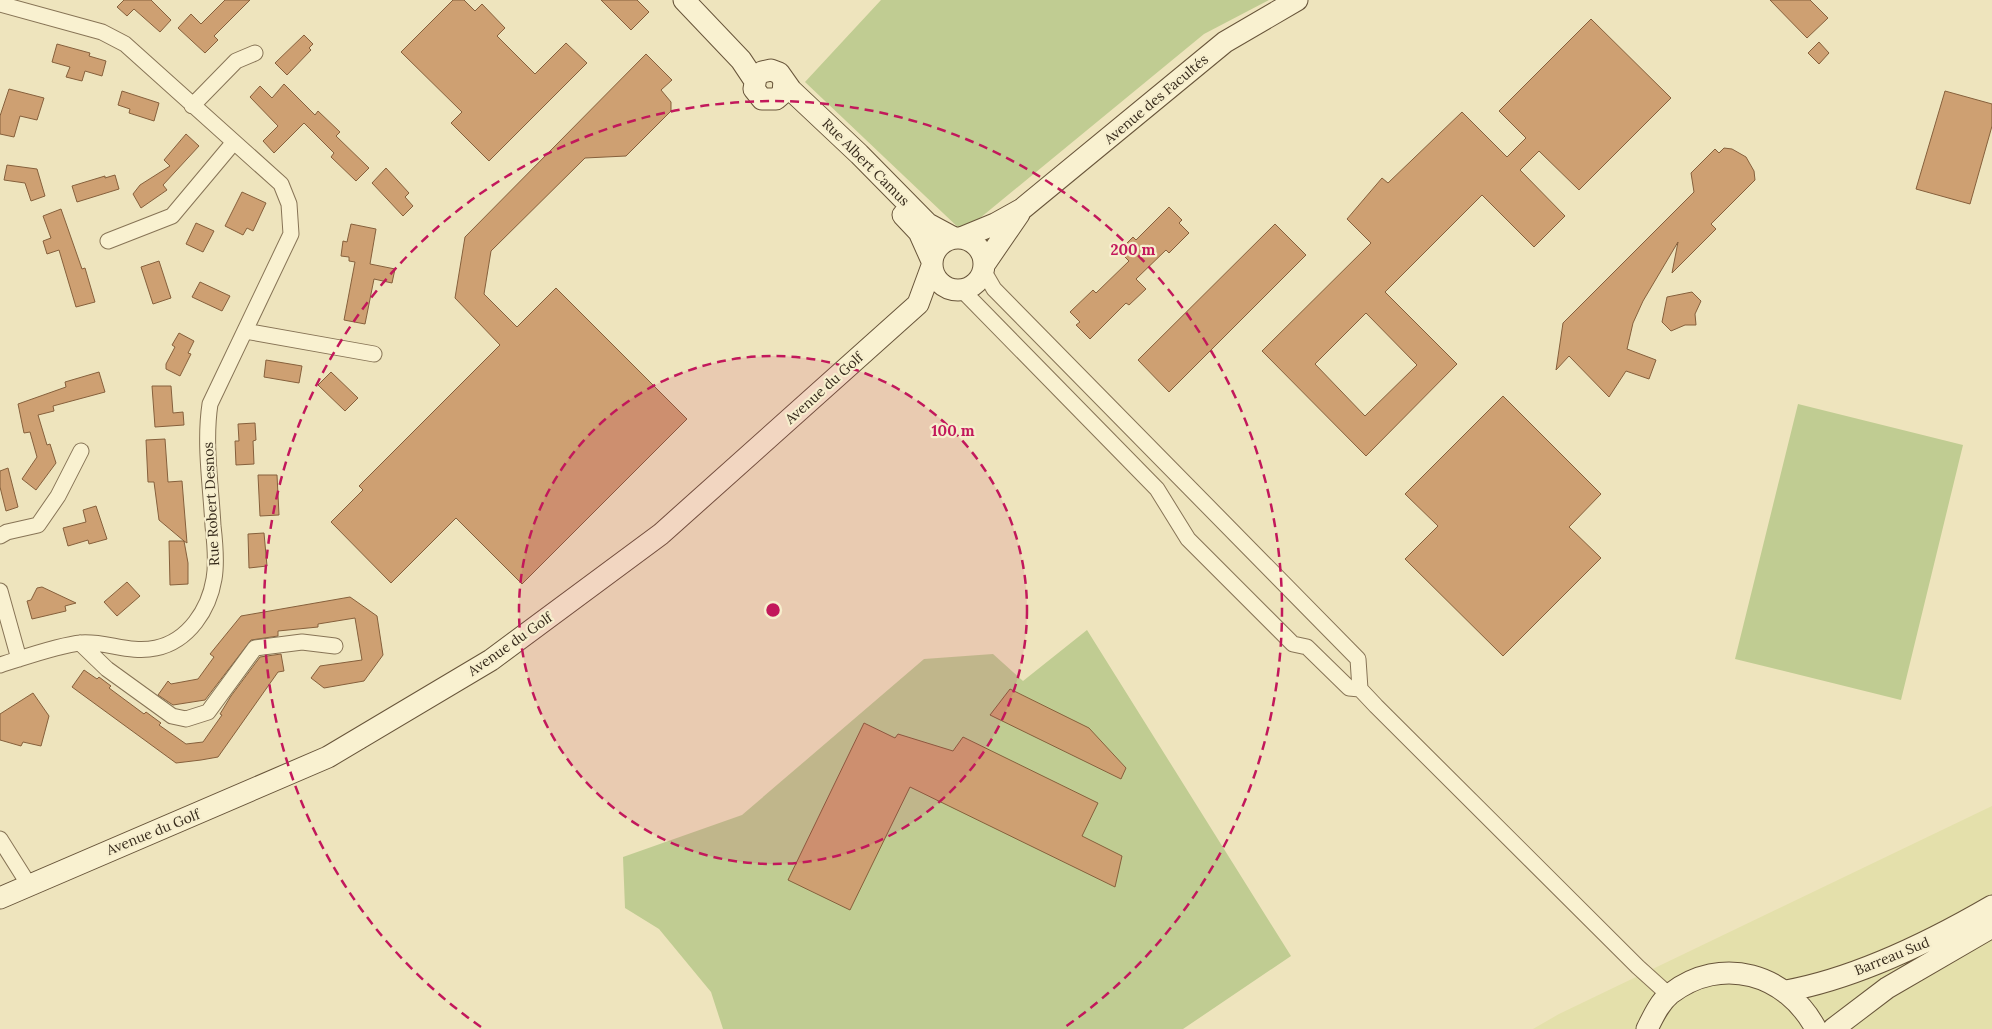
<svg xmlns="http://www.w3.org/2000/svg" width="1992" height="1029" font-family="Lora,serif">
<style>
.farmland{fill:#e4e0ab}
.green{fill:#c0cc92}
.building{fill:#cea072;stroke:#86603c;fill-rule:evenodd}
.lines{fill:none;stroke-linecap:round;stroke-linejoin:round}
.street-casing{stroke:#877456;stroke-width:17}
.secondary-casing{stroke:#68553a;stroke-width:23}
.street{stroke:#f9f1d0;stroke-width:15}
.secondary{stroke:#f9f1d0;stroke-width:21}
.ring{fill:none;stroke:#c2185b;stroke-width:2.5;stroke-dasharray:9 6}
.labels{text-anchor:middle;stroke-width:4.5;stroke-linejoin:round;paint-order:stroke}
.street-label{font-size:14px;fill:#362a1b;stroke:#f6eecd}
.centre{fill:#c2185b;stroke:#f6eecd;stroke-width:2.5}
.ring-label{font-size:15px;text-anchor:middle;font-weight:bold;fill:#c2185b;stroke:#f6eecd;stroke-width:4.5;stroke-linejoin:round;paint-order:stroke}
</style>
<rect width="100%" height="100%" fill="#eee4bd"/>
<path class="farmland" d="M 1992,806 L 1992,1029 L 1533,1029 L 1559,1014 Z"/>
<path class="green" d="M 881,0 L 1269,0 L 1204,34 L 963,232 L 805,82 Z
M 1798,404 L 1963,445 L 1901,700 L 1735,659 Z
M 1087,630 L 1291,956 L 1183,1029 L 723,1029 L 711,992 L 659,929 L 625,908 L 623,857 L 742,815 L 924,659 L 993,654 L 1023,681 Z"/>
<path class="building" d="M 124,0 L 151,0 L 171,20 L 160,32 L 134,9 L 127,16 L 117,7 Z
M 225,0 L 250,0 L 214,36 L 218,40 L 205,53 L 178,28 L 191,14 L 201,24 Z
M 453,0 L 464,0 L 475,11 L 482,4 L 505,28 L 497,36 L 535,74 L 566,43 L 587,63 L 489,161 L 451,123 L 462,112 L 401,52 Z
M 601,0 L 637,0 L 649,12 L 631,30 Z
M 1770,0 L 1810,0 L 1828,18 L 1807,38 Z
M 1591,19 L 1671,98 L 1579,190 L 1539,151 L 1520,170 L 1565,216 L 1534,247 L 1482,195 L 1385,292 L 1457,364 L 1366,456 L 1262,351 L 1371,243 L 1347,219 L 1382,178 L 1388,183 L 1462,112 L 1507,157 L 1526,138 L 1499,111 ZM 1366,313 L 1417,365 L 1365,416 L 1315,364 Z
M 304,35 L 313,44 L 309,48 L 311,50 L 287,75 L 275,63 Z
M 1819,42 L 1829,53 L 1819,64 L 1808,53 Z
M 57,44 L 90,53 L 89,56 L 106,61 L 102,76 L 85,71 L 82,81 L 66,77 L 70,67 L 52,62 Z
M 646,54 L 672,80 L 661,90 L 671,102 L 671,111 L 626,156 L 585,158 L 491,251 L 484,294 L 517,327 L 556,288 L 687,419 L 522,584 L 456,518 L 391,583 L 331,522 L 363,490 L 359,486 L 500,345 L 455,298 L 465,237 Z
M 284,84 L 315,115 L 318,111 L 340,132 L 336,136 L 369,168 L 356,181 L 331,157 L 334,153 L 304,123 L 274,153 L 263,141 L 278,126 L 250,97 L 260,86 L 272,98 Z
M 9,89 L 44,98 L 37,120 L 20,116 L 14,137 L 0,134 L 0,116 Z
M 122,91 L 159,103 L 154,121 L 129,113 L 130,109 L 118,105 Z
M 1945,91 L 1992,104 L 1992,126 L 1970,204 L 1916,189 Z
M 186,134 L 199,146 L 163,185 L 167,190 L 141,208 L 133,194 L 140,185 L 170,166 L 164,160 Z
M 1724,148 L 1732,149 L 1746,157 L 1754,171 L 1755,180 L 1711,224 L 1716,229 L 1672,273 L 1678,242 L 1643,301 L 1633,323 L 1627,349 L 1656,360 L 1649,379 L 1626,371 L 1609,397 L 1569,356 L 1556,370 L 1563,323 L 1694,192 L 1691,173 L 1715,149 L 1719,153 Z
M 7,165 L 37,169 L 45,196 L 31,201 L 25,183 L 4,180 Z
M 386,168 L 409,193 L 405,197 L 413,206 L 403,216 L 372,183 Z
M 115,175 L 119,189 L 77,202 L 72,186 L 105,176 L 105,178 Z
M 242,192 L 266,203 L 253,231 L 247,228 L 243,235 L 225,226 Z
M 1169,207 L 1182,220 L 1179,223 L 1189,233 L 1169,253 L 1166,250 L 1136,279 L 1146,289 L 1129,305 L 1126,303 L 1090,339 L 1076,325 L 1080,322 L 1070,312 L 1093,290 L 1096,293 L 1129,261 L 1119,251 L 1133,237 L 1136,240 Z
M 61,209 L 82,269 L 85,268 L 95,302 L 76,307 L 59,250 L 47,254 L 43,241 L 51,238 L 43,216 Z
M 196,223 L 214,231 L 203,252 L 186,244 Z
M 351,224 L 376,229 L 370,264 L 395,269 L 392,283 L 374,279 L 365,324 L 344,320 L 355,262 L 349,261 L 349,257 L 341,256 L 343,241 L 347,242 Z
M 1275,224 L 1306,255 L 1169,392 L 1138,360 Z
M 159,261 L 171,298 L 153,304 L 141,267 Z
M 200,282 L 230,296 L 222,311 L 192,297 Z
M 1692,292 L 1701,301 L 1695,314 L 1696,325 L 1685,325 L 1671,331 L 1662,322 L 1667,297 Z
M 179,333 L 194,341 L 188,353 L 191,354 L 180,376 L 166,369 L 166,364 L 175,347 L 172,345 Z
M 266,360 L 302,366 L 299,383 L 264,377 Z
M 99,372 L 105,392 L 53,406 L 54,411 L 38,415 L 47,445 L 50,444 L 56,463 L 36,490 L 22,479 L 37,457 L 30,432 L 24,433 L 18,404 L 66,387 L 65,382 Z
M 331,372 L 358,398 L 345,411 L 318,385 Z
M 152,386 L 171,386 L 173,413 L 183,412 L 184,425 L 155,427 Z
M 1503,396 L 1601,494 L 1569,527 L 1601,558 L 1503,656 L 1405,559 L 1438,526 L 1405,494 Z
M 255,423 L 256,440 L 253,441 L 254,464 L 236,465 L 235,441 L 239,441 L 238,424 Z
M 165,439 L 168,482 L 182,481 L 187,543 L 184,541 L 188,563 L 188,584 L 170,585 L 169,541 L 184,541 L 159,520 L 154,482 L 148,482 L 146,440 Z
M 8,468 L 18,507 L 6,511 L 0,487 L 0,471 Z
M 258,475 L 277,475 L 279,515 L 260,516 Z
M 96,506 L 107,539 L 89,544 L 88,540 L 68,546 L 63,528 L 86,522 L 83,510 Z
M 264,533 L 267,566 L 249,568 L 248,534 Z
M 127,582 L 140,596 L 117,616 L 104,602 Z
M 42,587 L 76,603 L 65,606 L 66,611 L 32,619 L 27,601 L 31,600 L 37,588 Z
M 350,597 L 377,616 L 383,655 L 364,681 L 324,688 L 311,678 L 320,666 L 362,660 L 355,618 L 318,624 L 318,627 L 278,631 L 278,636 L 251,640 L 205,700 L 173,705 L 158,695 L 168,681 L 171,684 L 198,679 L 214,657 L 210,654 L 241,616 Z
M 281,654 L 284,671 L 278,672 L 218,757 L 201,760 L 176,763 L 72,687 L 84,670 L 97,679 L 99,677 L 111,686 L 109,688 L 144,714 L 146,712 L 161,723 L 159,725 L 186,744 L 203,742 L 222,715 L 220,714 L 231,696 L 260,657 Z
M 1010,689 L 1089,728 L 1126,768 L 1121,779 L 990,715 Z
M 33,693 L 49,716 L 41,746 L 23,742 L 21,746 L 0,740 L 0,714 Z
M 864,723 L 895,738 L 898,734 L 953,751 L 963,737 L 1098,803 L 1082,836 L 1122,856 L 1115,887 L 910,787 L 850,910 L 788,880 Z"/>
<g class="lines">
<defs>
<path id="street" d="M 0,4 L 102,32 L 125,44 L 281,184 L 289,204 L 291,234 L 210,404 C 204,444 211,486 213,526 C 215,543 217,562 214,579 C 209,609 189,641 156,648 C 130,654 106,641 81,643 C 58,645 23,658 0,665
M 192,106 L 236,61 L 255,53
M 108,241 L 172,216 L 234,142
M 983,270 L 994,289 L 1358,659 L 1360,689 L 1376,706 L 1638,967 L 1669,995
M 961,289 L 1157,489 L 1188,539 L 1293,644 L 1307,647 L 1349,688 L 1360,689
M 245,331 L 374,354
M 0,536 L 7,532 L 38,525 L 58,496 L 81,451
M 0,591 L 19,659
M 80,643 L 107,669 L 172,716 L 186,719 L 208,712 L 255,648 L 302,642 L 335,646
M 0,839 L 29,885"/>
<path id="secondary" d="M 684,0 L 741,60 L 755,81
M 784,80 L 783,93 L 776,99 L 762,99 L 754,89 L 756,77 L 762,72 L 771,70 L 779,73 L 791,90 L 859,154 L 928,224 L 954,238
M 903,215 L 919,232 L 932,261
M 961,238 L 995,224 L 1022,209 L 1225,42 L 1297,0
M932 264a26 26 0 1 1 52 0a26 26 0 1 1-52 0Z
M 984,265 L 1019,214
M 0,898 L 328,757 L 491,660 L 661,534 L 918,304 L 932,266
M 1786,991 C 1857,978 1930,942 1992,906
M 1647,1029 C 1653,1017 1659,1003 1670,994 C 1722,954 1787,974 1816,1029
M 1833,1029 L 1887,988 L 1992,927"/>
</defs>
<use href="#street" class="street-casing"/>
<use href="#secondary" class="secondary-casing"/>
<use href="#street" class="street"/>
<use href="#secondary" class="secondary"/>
</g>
<circle cx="773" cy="610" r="254" fill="#c2185b" fill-opacity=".12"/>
<g class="ring">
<circle cx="773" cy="610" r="254"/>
<path d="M481 1027A509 509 0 1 1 1065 1027"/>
</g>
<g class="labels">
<g class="street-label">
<text transform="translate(1156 99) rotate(-40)" y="5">Avenue des Facultés</text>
<text transform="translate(866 162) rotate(45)" y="5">Rue Albert Camus</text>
<text transform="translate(824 388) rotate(-42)" y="5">Avenue du Golf</text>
<text transform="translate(211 504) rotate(-93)" y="5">Rue Robert Desnos</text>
<text transform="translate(510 644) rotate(-35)" y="5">Avenue du Golf</text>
<text transform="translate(153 832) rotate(-22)" y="5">Avenue du Golf</text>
<text transform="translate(1892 956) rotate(-22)" y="5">Barreau Sud</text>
</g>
</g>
<circle cx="773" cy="610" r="8" class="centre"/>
<g class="ring-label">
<text x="1133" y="255">200 m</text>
<text x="953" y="436">100 m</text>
</g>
</svg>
